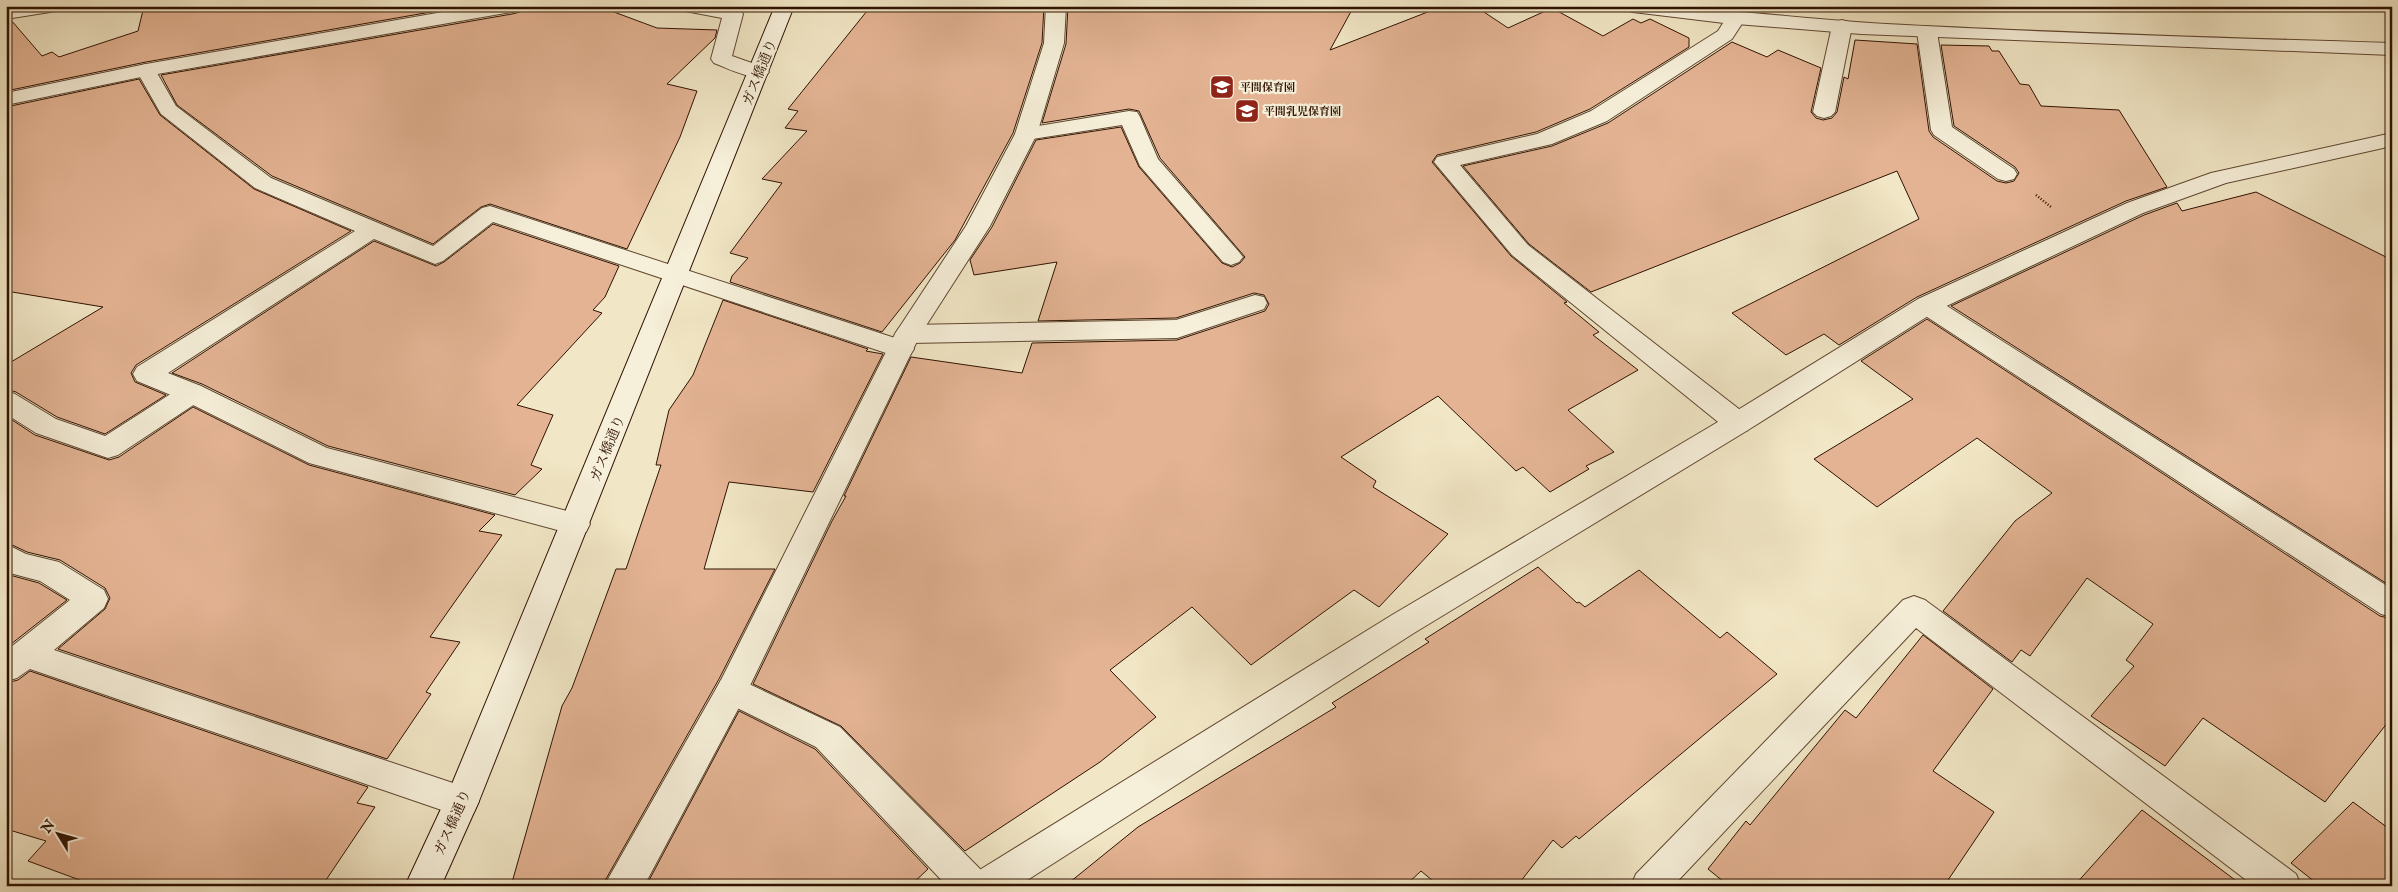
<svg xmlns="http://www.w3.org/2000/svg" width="2398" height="892" font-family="'IM FELL English','Noto Serif JP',serif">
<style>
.building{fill:#e3b393;stroke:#2f1200}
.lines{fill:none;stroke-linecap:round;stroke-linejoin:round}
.service-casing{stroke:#604731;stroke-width:2}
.minor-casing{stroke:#604731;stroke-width:2}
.tertiary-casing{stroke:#604731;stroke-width:2}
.secondary-casing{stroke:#2f1200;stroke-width:2}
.path{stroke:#2f1200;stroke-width:2.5;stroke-dasharray:1 2;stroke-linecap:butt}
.service{fill:#f6efd9;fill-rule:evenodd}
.minor{fill:#f6efd9;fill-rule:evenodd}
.tertiary{fill:#f6efd9;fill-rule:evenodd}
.secondary{fill:#f6efd9;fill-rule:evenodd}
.labels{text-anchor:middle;stroke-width:4.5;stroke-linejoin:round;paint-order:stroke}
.far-poi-label{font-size:11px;font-weight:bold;fill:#2f1200;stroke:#f6efd9;text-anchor:start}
.street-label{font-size:14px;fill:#2f1200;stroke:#f6efd9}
</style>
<rect width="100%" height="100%" fill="#f1e6c5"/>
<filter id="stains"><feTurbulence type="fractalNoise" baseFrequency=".004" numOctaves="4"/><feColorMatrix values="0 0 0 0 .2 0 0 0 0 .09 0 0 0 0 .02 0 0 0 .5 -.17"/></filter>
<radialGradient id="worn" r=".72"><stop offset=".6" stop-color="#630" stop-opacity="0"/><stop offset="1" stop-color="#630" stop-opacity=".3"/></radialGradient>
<path class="building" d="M 144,6 L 465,6 L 146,62 L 6,91 L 6,21 L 11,20 L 42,56 L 52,52 L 59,57 L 138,31 Z
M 523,6 L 614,6 L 614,12 L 657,28 L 717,30 L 715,38 L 667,84 L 697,91 L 680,137 L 627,249 L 490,204 L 481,207 L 433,244 L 272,176 L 177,105 L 161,75 L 512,14 L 520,12 Z
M 871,6 L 1044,6 L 1042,43 L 1013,133 L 955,240 L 882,332 L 730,282 L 732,276 L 748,258 L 730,253 L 782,183 L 762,179 L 807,131 L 785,128 L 798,111 L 788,109 Z
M 1068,6 L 1354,6 L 1330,50 L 1443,6 L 1475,6 L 1508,28 L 1552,8 L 1603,36 L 1633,19 L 1641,23 L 1650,19 L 1689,38 L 1689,47 L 1590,109 L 1536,132 L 1437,155 L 1432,162 L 1511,256 L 1567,302 L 1564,303 L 1599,332 L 1593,335 L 1638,370 L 1568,410 L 1614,452 L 1586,466 L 1589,469 L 1550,492 L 1523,467 L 1516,471 L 1438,396 L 1341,457 L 1376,481 L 1373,487 L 1448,534 L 1379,607 L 1354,590 L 1251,665 L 1192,607 L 1110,670 L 1156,717 L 1100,762 L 965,851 L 841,726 L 753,684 L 832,521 L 846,496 L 844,496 L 911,357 L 1022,373 L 1032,343 L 1177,340 L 1265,311 L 1269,304 L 1264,295 L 1254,293 L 1176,318 L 1038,321 L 1057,262 L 974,275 L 970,260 L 992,227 L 1036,140 L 1121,127 L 1139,167 L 1222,263 L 1232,267 L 1240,263 L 1245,257 L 1160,158 L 1139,111 L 1129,109 L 1042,123 L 1066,44 Z
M 1855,40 L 1917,44 L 1929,131 L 1933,137 L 1997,181 L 2006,183 L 2014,181 L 2019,173 L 2015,167 L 1954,126 L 1941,45 L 1989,46 L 1992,51 L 1999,51 L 2020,84 L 2029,85 L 2041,106 L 2119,110 L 2167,187 L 2126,201 L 1917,297 L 1839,345 L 1824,334 L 1786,355 L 1732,313 L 1919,219 L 1897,171 L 1591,292 L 1529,244 L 1463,166 L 1552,146 L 1608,123 L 1732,42 L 1767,57 L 1778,50 L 1821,68 L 1811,112 L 1816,118 L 1823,120 L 1832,118 L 1837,112 L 1844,77 L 1848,79 Z
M 139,79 L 160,115 L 254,189 L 351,231 L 136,365 L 131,373 L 135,382 L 166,395 L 105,434 L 57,417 L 16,392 L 6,389 L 6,365 L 103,307 L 6,291 L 6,107 Z
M 2256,192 L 2392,260 L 2392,587 L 1951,306 L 2144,215 L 2177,203 L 2182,211 Z
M 493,224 L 619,266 L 605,297 L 593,310 L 602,313 L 517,405 L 553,415 L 531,465 L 542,469 L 515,495 L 328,446 L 202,384 L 172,373 L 374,241 L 436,266 L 444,262 Z
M 723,300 L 868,349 L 866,351 L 883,354 L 813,492 L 729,482 L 704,569 L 775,569 L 719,679 L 602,886 L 511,886 L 562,706 L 572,688 L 616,569 L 626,569 L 661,465 L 656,465 L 669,410 L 693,375 Z
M 1927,319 L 2380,616 L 2392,619 L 2392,717 L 2325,802 L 2203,718 L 2165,766 L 2091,716 L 2134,666 L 2126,660 L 2153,624 L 2087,578 L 2030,656 L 2021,650 L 2012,662 L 1943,611 L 2015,521 L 2052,493 L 1977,438 L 1877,507 L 1814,459 L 1913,399 L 1861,361 Z
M 193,407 L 309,465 L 495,515 L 479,531 L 502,535 L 430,637 L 460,642 L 426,692 L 431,694 L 387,759 L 58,649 L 105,609 L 110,598 L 105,588 L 60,560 L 27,552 L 6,542 L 6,416 L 35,435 L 109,460 L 119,457 Z
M 1538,567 L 1577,603 L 1579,602 L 1585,607 L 1639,570 L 1720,638 L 1727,632 L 1777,674 L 1579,839 L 1576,836 L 1562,848 L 1553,840 L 1517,886 L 1439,886 L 1421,871 L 1405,886 L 1065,886 L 1138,827 L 1336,707 L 1332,703 L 1429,642 L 1425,639 Z
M 6,574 L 39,583 L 67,600 L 6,648 Z
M 1923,635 L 1993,689 L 1933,771 L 1994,812 L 1944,886 L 1729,886 L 1708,869 L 1746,821 L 1750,825 L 1845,710 L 1856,718 Z
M 30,671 L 368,787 L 357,803 L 375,807 L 322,886 L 96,886 L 28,861 L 46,841 L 6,829 L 6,683 L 18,680 Z
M 739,711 L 815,749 L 928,869 L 910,886 L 646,886 Z
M 2353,802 L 2392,831 L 2392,886 L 2320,886 L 2291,863 Z
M 2142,810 L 2243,886 L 2074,886 Z"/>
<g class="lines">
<defs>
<path id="service" d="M 1735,13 L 1742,15 L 1745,19 L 1732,39 L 1607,121 L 1552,144 L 1460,165 L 1528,245 L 1748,416 L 1752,423 L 1748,430 L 1738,433 L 1728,430 L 1512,255 L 1434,162 L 1437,157 L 1537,134 L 1591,111 L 1718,31 L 1728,15 Z
M 1842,20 L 1849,22 L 1852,26 L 1835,112 L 1831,116 L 1824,118 L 1817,116 L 1813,112 L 1832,26 L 1835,22 Z
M 1927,26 L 1934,28 L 1937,32 L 1952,127 L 2014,169 L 2017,174 L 2014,179 L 2006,181 L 1998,179 L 1934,135 L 1931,130 L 1917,32 L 1920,28 Z
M 146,64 L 153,66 L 176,106 L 271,178 L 433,246 L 482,208 L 490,206 L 898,339 L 895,334 L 899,328 L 908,325 L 1176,320 L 1255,295 L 1264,297 L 1267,303 L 1264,309 L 1177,338 L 910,343 L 914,349 L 910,355 L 901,358 L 493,222 L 443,261 L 435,264 L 374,239 L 168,373 L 201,386 L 327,448 L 586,516 L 590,524 L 586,532 L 576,535 L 309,463 L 183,400 L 137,381 L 133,374 L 137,367 L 355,231 L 255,188 L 161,114 L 136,70 L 139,66 Z
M 1129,111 L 1137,112 L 1140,117 L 1158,159 L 1239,252 L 1243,257 L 1239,262 L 1231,265 L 1223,262 L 1140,166 L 1122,125 L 1026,140 L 1018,139 L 1015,134 L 1018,129 L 1026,128 Z
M 1927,297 L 1936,299 L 2392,589 L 2392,617 L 2381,614 L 1918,311 L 1915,305 L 1918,299 Z
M 6,544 L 26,554 L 59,562 L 104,590 L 108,599 L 104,608 L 54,650 L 474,790 L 479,801 L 474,812 L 462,817 L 30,669 L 17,678 L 6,681 L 6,651 L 70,600 L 40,581 L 6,572 Z
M 1914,596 L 1925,600 L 2296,874 L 2301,886 L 2254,886 L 1916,628 L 1673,886 L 1631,886 L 1636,874 L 1903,600 Z
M 732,676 L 840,727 L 985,874 L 990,886 L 947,886 L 816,747 L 721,700 L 716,690 L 721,680 Z"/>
<path id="minor" d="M 477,6 L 521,6 L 519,10 L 512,12 L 146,76 L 6,105 L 6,93 L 146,64 Z
M 678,6 L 722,6 L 740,10 L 743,14 L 732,56 L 766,68 L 769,72 L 766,76 C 750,80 729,69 714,63 L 711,59 L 722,18 L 680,10 Z
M 1046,6 L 1066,6 L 1064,43 L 1037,134 L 990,226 L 920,335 L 743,700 L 644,886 L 604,886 L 721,680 L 895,334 L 966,226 L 1015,134 L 1044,43 Z
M 2392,133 L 2392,146 L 2226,183 L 2143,213 L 1936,311 L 1748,430 L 1414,633 L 1018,886 L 968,886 L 973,874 L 1392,615 L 1728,416 L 1918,299 L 2127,203 L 2211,173 Z
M 192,384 L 201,386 L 205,393 L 201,400 L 118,455 L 108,458 L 36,433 L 6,414 L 6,391 L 15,394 L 56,419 L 105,436 L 183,386 Z"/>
<path id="tertiary" d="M 59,6 L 57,10 L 50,12 L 6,19 L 6,7 Z
M 1624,6 C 1711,6 1798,19 1886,24 C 2054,33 2223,38 2392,43 L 2392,55 L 1861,34 L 1724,23 L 1633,12 L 1626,10 Z"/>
<path id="secondary" d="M 775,6 L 794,6 L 479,801 L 441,886 L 405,886 L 447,796 Z"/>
</defs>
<use href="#service" class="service-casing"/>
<use href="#minor" class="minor-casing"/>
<use href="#tertiary" class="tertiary-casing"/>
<use href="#secondary" class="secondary-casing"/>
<path class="path" d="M 2036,195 L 2051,207"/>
<use href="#service" class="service"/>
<use href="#minor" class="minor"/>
<use href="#tertiary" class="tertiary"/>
<use href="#secondary" class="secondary"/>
</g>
<defs>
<symbol id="school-square" viewBox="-11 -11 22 22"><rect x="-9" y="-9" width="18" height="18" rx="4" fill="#8f2418" stroke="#f6efd9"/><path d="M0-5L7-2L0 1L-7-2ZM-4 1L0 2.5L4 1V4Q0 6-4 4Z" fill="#fff"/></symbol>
</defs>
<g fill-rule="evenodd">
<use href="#school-square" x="1208" y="73" width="28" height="28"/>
<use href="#school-square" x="1233" y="97" width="28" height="28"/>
</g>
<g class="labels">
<g class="far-poi-label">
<text x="1240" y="91">平間保育園</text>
<text x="1264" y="115">平間乳児保育園</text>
</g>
<g class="street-label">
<text transform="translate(759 72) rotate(-68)" y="5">ガス橋通り</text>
<text transform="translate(607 448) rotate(-68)" y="5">ガス橋通り</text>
<text transform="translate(452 822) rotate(-66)" y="5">ガス橋通り</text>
</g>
</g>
<rect width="2398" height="892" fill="none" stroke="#f1e6c5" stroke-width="25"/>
<rect x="8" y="8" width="2383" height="877" fill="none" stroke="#2f1200" stroke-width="2.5"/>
<rect x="12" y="12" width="2373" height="867" fill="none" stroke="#2f1200"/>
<g transform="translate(58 834) rotate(307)" stroke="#f6efd9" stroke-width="4" paint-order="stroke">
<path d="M0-4L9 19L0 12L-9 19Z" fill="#2f1200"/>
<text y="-8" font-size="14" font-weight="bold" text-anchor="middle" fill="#2f1200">N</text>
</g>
<rect width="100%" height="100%" filter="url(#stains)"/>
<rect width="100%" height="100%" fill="url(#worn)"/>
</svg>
